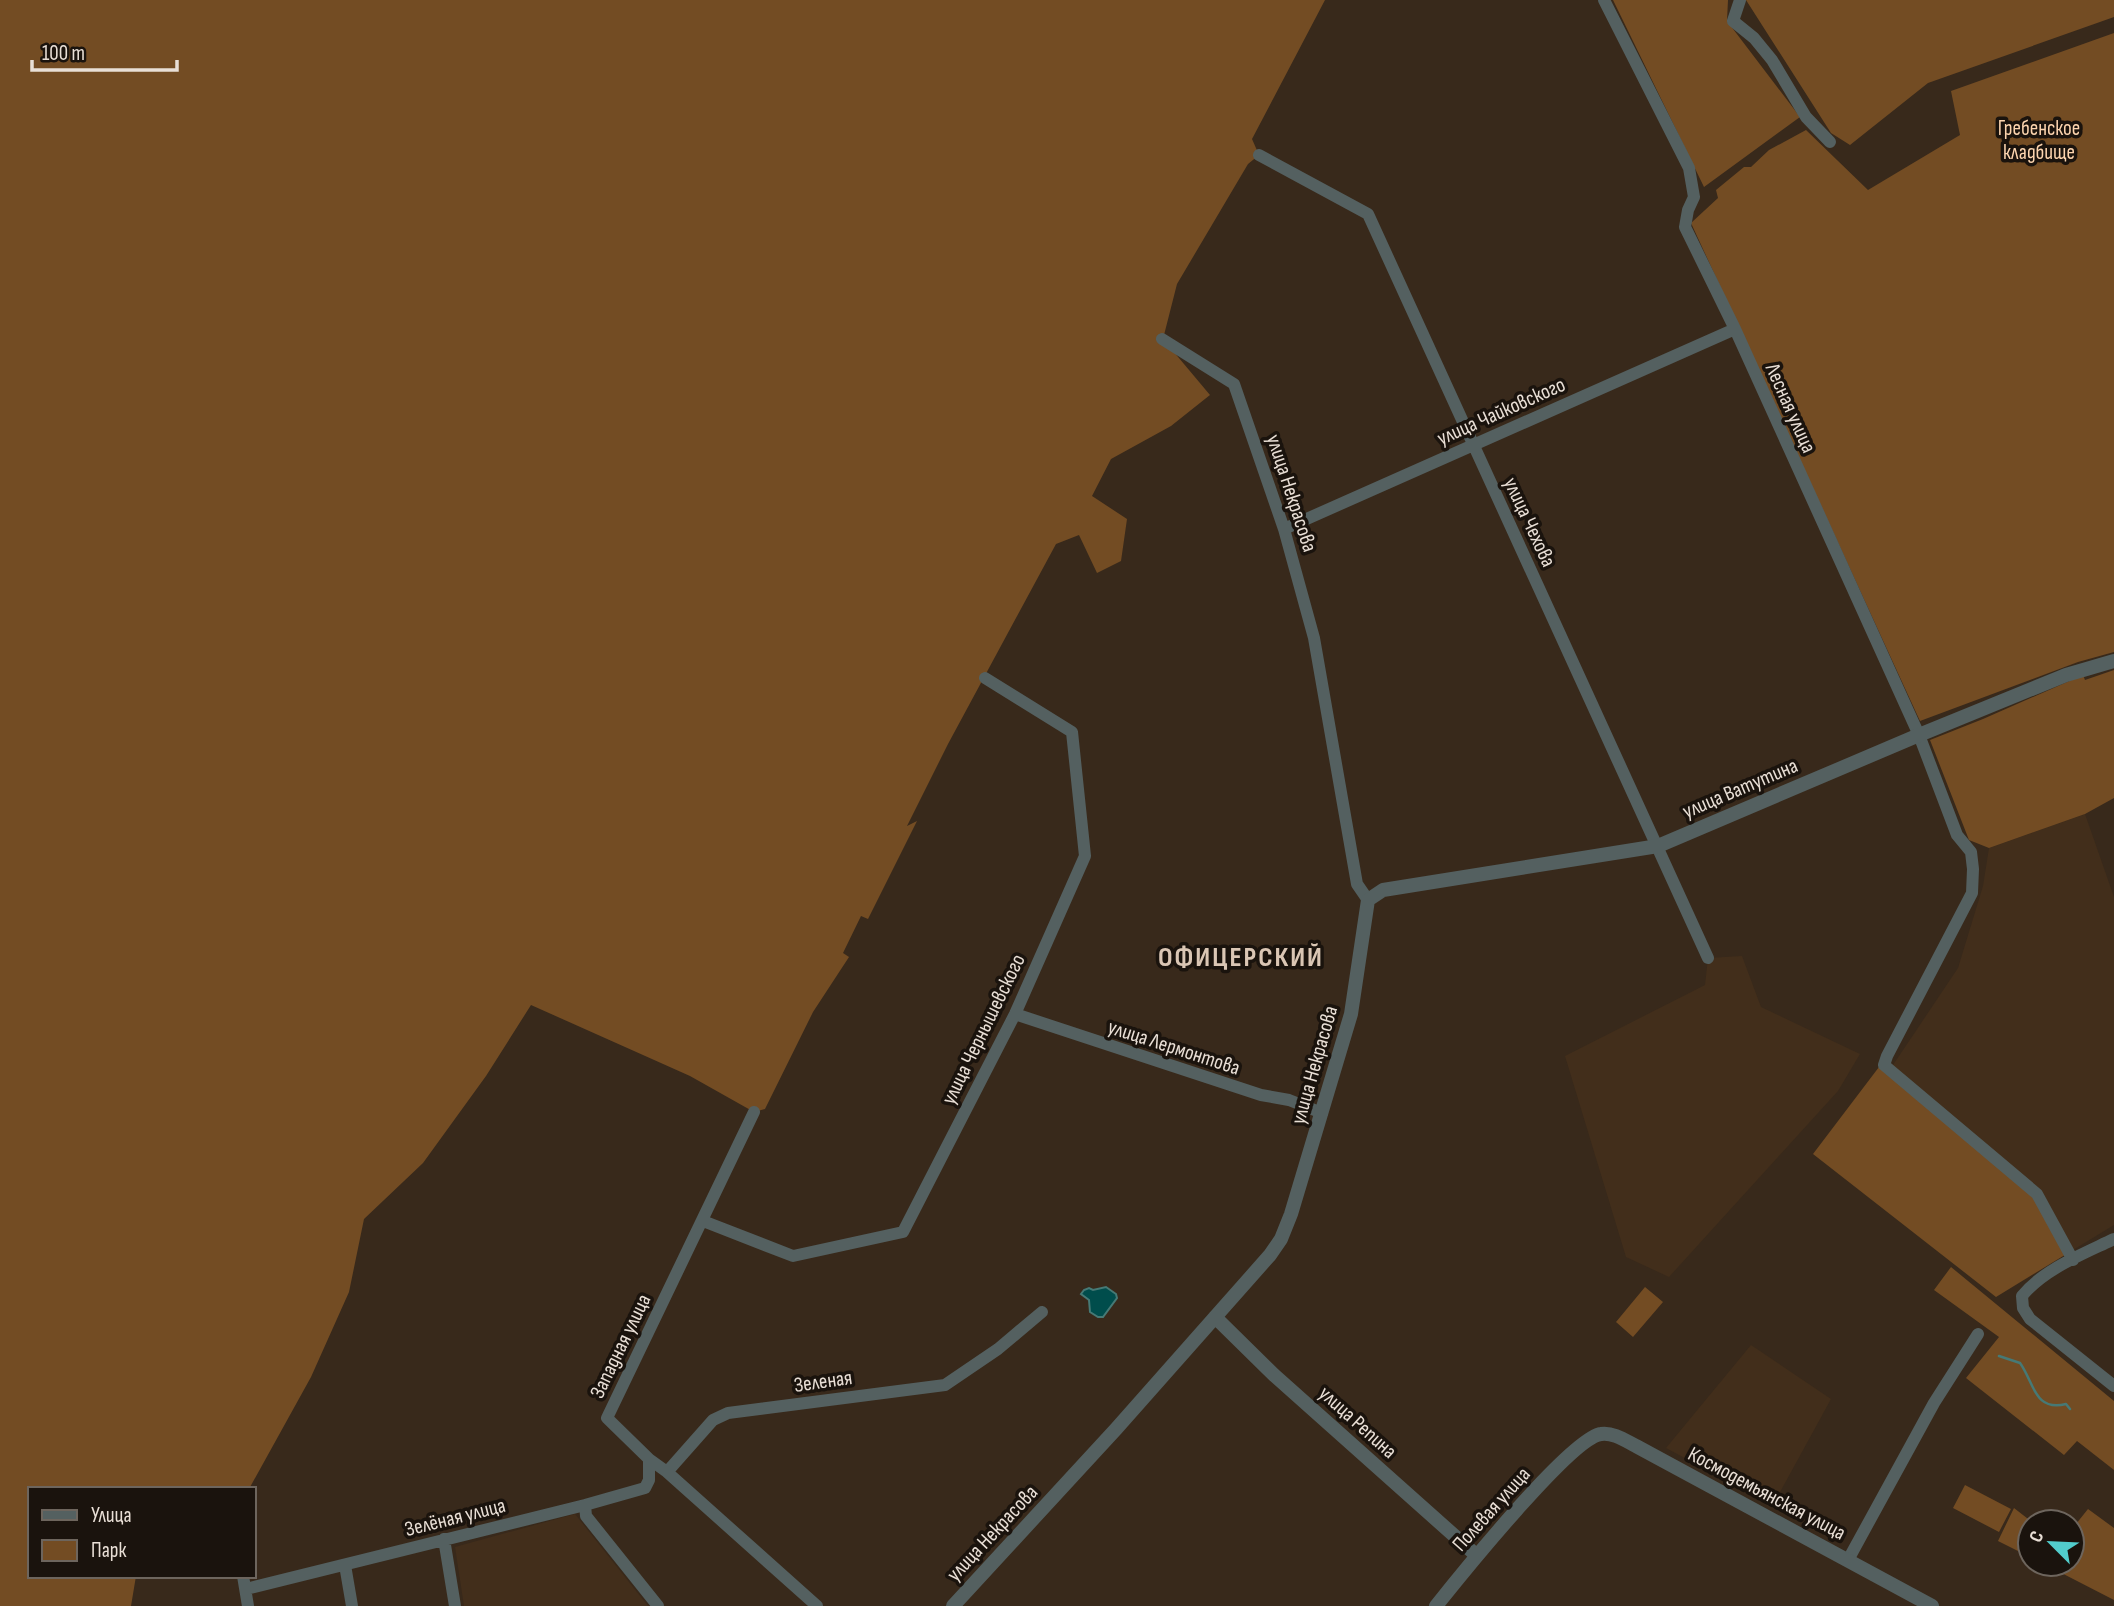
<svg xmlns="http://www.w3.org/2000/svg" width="2114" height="1606" font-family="'Sofia Sans Condensed',sans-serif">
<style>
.built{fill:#422e1b}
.green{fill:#734c23}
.water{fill:#004d4c;stroke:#467975;stroke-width:2}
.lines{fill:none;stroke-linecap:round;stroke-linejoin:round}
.stream{stroke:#467975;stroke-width:2.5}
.minor{stroke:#546060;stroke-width:12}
.tertiary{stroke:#546060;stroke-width:14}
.labels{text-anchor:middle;stroke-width:7;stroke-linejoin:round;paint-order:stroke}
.park-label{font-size:21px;fill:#fdd5af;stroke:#1a130d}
.street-label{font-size:21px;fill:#e9dfd6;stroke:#1a130d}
.district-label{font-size:28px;font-weight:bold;letter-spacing:2px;fill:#dac6b4;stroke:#1a130d}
</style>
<rect width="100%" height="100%" fill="#38291b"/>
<path class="built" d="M 2085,814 L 2114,897 L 2114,1225 L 2073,1250 L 1889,1071 L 1958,968 L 1983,886 L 1989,848 Z
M 1742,956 L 1761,1007 L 1860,1054 L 1838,1091 L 1669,1277 L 1626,1257 L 1565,1056 L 1705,985 L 1708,958 Z
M 1751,1345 L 1831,1399 L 1773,1505 L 1666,1448 Z
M 575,1514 L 648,1606 L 464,1606 L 455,1547 Z"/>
<path class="green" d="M 0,0 L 1325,0 L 1252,139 L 1259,155 L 1248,164 L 1177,284 L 1163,339 L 1210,395 L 1171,426 L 1111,459 L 1092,496 L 1127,519 L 1121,561 L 1097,573 L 1079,535 L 1056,544 L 948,744 L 907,826 L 917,821 L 868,919 L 861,916 L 843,953 L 849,957 L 813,1012 L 765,1109 L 754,1112 L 690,1076 L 531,1005 L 486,1076 L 423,1163 L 364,1219 L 349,1292 L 311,1377 L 249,1489 L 30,1489 L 30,1576 L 136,1576 L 131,1606 L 0,1606 Z
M 1613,0 L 1728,0 L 1727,21 L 1800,117 L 1704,187 Z
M 1746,0 L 2114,0 L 2114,17 L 1928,83 L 1850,145 L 1831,133 Z
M 2114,33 L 2114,652 L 2078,662 L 1920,721 L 1691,223 L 1718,198 L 1716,190 L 1744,167 L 1751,167 L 1769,150 L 1806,130 L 1868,190 L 1960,135 L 1951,91 Z
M 2114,670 L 2114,798 L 2085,814 L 1989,848 L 1969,840 L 1930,740 L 1983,719 L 2083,675 L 2085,680 Z
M 1879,1067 L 2043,1195 L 2073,1250 L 1996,1297 L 1813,1154 Z
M 1951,1267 L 2114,1401 L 2114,1470 L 2077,1441 L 2064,1455 L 1966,1378 L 1999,1337 L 1934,1290 Z
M 1645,1287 L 1663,1302 L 1633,1337 L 1616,1322 Z
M 1965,1485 L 2011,1509 L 1999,1532 L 1953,1508 Z
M 2014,1508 L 2032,1522 L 2030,1522 L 2030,1557 L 1998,1541 Z
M 2088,1509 L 2114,1528 L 2114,1600 L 2044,1564 L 2072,1564 L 2072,1529 Z"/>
<path class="water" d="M 1106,1287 L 1116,1294 L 1117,1298 L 1103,1317 L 1098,1317 L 1090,1312 L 1089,1300 L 1081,1294 L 1084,1290 L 1089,1288 L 1093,1290 Z"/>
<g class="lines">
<path class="stream" d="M 1999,1356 L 2020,1363 C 2034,1382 2034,1412 2066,1404 L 2070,1409"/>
<path class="minor" d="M 1604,0 L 1689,168 L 1694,197 L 1688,210 L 1685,227 L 1735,329 L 1919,735 L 1957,835 L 1971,852 L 1973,869 L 1972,893 L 1887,1056 L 1884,1065 L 2037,1194 L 2073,1260
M 1740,0 L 1733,21 L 1754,38 L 1772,60 L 1806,117 L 1830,142
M 1259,155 L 1368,214 L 1708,958
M 1162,339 L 1234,384 L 1284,529 L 1314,638 L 1357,884 L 1368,900
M 1284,529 L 1735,329
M 1015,1014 L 1261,1095 L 1289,1100 L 1322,1113
M 754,1112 L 607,1418 L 649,1459 L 667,1472 L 817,1606
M 703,1221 L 793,1256 L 903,1232 L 1015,1014 L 1085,856 L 1072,732 L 985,678
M 2114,1239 C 2083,1254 2044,1269 2022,1296 L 2023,1308 L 2030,1319 L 2114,1386
M 667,1472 L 713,1420 L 728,1413 L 945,1385 L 998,1349 L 1042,1312
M 585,1505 L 586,1516 L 658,1606
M 444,1539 L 455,1606
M 1848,1560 L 1934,1403 L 1978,1334
M 345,1565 L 352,1606
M 243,1576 L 248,1606
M 246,1589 L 585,1505 L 645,1488 L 649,1480 L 649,1459"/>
<path class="tertiary" d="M 1215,1317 L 1274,1375 L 1476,1555
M 953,1606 L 1116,1429 L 1270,1255 L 1281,1239 L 1291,1214 L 1351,1014 L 1368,900 L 1383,890 L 1658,846 L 1919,735 L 2066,675 L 2114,661
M 1436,1606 C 1460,1576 1571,1438 1601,1434 C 1613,1432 1626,1441 1636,1446 L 1932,1606"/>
</g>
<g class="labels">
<g class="park-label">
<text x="2039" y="135">Гребенское<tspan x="2039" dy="24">кладбище</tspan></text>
</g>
<g class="street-label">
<text transform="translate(1791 408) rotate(66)" y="7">Лесная улица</text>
<text transform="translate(1501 411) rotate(-24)" y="7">улица Чайковского</text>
<text transform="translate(1292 493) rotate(72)" y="7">улица Некрасова</text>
<text transform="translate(1530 522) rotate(65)" y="7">улица Чехова</text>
<text transform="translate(1740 788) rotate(-23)" y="7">улица Ватутина</text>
<text transform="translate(983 1029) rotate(-64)" y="7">улица Чернышевского</text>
<text transform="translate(1174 1047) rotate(18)" y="7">улица Лермонтова</text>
<text transform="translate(1314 1065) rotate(-74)" y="7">улица Некрасова</text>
<text transform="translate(620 1346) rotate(-64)" y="7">Западная улица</text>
<text transform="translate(823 1381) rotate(-8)" y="7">Зеленая</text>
<text transform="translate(1358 1422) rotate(42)" y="7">улица Репина</text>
<text transform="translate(1767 1493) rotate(28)" y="7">Космодемьянская улица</text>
<text transform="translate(1491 1509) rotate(-48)" y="7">Полевая улица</text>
<text transform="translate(455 1517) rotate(-14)" y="7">Зелёная улица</text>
<text transform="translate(992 1533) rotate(-47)" y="7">улица Некрасова</text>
</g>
<g class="district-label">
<text x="1241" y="966">ОФИЦЕРСКИЙ</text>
</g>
</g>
<rect x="28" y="1487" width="228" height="91" fill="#1a130d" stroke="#6d655d" stroke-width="2"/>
<rect x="42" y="1510" width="35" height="10" fill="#546060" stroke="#6d655d" stroke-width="2"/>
<text x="91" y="1522" font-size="21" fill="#e9dfd6">Улица</text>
<rect x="42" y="1540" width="35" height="21" fill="#734c23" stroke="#6d655d" stroke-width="2"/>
<text x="91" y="1557" font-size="21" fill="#e9dfd6">Парк</text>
<g transform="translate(2051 1543) rotate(294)"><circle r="33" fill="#1a130d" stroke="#6d655d" stroke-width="2"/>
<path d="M0-5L12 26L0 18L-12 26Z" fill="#52cdcc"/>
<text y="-10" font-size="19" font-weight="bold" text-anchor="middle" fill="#e9dfd6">С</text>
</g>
<path d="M32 60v10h145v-10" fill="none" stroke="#e9dfd6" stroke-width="3.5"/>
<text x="42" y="60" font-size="21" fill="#e9dfd6" stroke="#1a130d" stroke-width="5" paint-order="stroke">100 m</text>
</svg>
